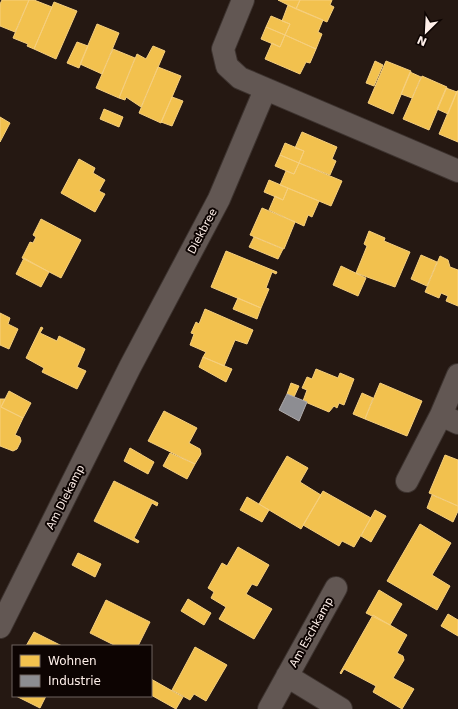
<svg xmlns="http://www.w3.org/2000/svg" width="458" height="709" font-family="'DejaVu Sans',sans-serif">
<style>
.homes{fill:#f2c14e;stroke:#f6cf7d}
.industry{fill:#8d8d92;stroke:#afabac}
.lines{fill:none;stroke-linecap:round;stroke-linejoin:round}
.street-casing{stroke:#3d332f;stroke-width:24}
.street{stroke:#625753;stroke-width:22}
.labels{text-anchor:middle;stroke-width:4;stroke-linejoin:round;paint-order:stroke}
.street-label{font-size:11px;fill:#fff0ea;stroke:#0d0402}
</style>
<rect width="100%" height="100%" fill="#251812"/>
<path class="homes" d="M 2,0 L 29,0 L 15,32 L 0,26 L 0,4 Z
M 29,0 L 34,0 L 52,7 L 34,49 L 27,46 L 28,44 L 13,38 Z
M 278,0 L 300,0 L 296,9 Z
M 300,0 L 332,0 L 330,5 L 334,7 L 327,22 L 296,9 Z
M 54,2 L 77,11 L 56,59 L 34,49 Z
M 288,5 L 323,20 L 318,32 L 322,34 L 316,49 L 285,35 L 290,24 L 282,21 Z
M 271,16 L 290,24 L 285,35 L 266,27 Z
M 97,24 L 119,33 L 102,74 L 80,64 Z
M 266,27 L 285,35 L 280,47 L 261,39 Z
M 285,35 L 316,49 L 310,63 L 306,62 L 300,74 L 265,59 L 272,43 L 280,47 Z
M 77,42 L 88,46 L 79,68 L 67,63 Z
M 153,46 L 165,51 L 141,107 L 126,97 L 125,100 L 119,98 L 137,54 L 146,59 Z
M 113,49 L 135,58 L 119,98 L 96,88 Z
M 375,61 L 383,65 L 374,86 L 366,83 Z
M 386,61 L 411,71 L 393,114 L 368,103 Z
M 158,67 L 181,76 L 161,123 L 139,113 Z
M 410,72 L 421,77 L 412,98 L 401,94 Z
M 422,76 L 447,87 L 429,130 L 403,119 Z
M 446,88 L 457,92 L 448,114 L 437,109 Z
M 457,91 L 458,91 L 458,142 L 439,134 Z
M 172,97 L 183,101 L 172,126 L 161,122 Z
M 104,109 L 123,117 L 119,127 L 100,119 Z
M 0,117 L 10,123 L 0,142 Z
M 302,132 L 337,147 L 332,159 L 336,161 L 330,175 L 299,163 L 304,151 L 295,148 Z
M 285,143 L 304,151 L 299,163 L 280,155 Z
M 280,155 L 299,163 L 294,174 L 275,166 Z
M 79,159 L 95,168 L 93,173 L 105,180 L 99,191 L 105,194 L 95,212 L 61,193 Z
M 299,163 L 342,181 L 331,206 L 280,185 L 286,171 L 294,174 Z
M 269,180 L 288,188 L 283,200 L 264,192 Z
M 288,188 L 319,201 L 312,217 L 308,215 L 304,226 L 269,210 L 275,196 L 283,200 Z
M 262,208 L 295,222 L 284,249 L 250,235 Z
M 41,219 L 81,240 L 61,278 L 22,258 L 30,242 L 33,243 L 36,237 L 33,235 Z
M 369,231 L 385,238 L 384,241 L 410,252 L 395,287 L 356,273 L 367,246 L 364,244 Z
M 254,237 L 283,249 L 278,259 L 249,247 Z
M 226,251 L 277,272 L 276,274 L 272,272 L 266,288 L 269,289 L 261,308 L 211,287 Z
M 421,255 L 437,262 L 427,286 L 411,279 Z
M 440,256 L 448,260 L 450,267 L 458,270 L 458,306 L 446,301 L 448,296 L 441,293 L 439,298 L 425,292 Z
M 24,258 L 49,272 L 41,287 L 16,274 Z
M 341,266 L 366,278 L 358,296 L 333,285 Z
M 238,298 L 261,308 L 257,319 L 233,309 Z
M 205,309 L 253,330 L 247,344 L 235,340 L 224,366 L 203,357 L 206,352 L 190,345 L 194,334 L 191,333 L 196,322 L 199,324 Z
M 0,313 L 10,318 L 8,324 L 18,329 L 9,349 L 0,345 Z
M 41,327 L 43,328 L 40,333 L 57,341 L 59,336 L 85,349 L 77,367 L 86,371 L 77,389 L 42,372 L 44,368 L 26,358 Z
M 203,357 L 232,369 L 226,382 L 199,367 Z
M 316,369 L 338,378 L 340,373 L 354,379 L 344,405 L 339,403 L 337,408 L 334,406 L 329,412 L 303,401 L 307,390 L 302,388 L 307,377 L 312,379 Z
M 291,383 L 299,386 L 294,397 L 287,394 Z
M 380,383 L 422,401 L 407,436 L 365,419 Z
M 9,391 L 31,403 L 23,418 L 1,407 Z
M 362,393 L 373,398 L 365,419 L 353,414 Z
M 0,399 L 5,399 L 1,407 L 23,418 L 15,435 L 20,437 L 21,441 L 17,449 L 13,451 L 0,446 Z
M 164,411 L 197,428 L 189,443 L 200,449 L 201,454 L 195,464 L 148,441 Z
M 130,448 L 154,462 L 148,474 L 124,461 Z
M 170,453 L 195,464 L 187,479 L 163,466 Z
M 445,455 L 458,460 L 458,506 L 429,493 Z
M 287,456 L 308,468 L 300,482 L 321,495 L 301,529 L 259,504 Z
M 114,481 L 158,503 L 157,506 L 152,503 L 134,538 L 139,541 L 138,543 L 94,521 Z
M 323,491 L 371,518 L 354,547 L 342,541 L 339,546 L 303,525 Z
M 432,495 L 458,506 L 458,511 L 453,522 L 427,508 Z
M 247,497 L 269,510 L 262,522 L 240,510 Z
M 375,510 L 386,516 L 371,542 L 361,536 Z
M 420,524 L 451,543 L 432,575 L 450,586 L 437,610 L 387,581 Z
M 238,547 L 269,565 L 257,586 L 252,584 L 246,594 L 272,609 L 254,639 L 219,619 L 226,607 L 211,598 L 214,592 L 208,588 L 222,563 L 227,566 Z
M 78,553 L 101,564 L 95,577 L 72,565 Z
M 379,590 L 402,604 L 390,625 L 366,613 Z
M 188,599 L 211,613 L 204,625 L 181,611 Z
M 106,600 L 150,622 L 138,646 L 116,646 L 90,633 Z
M 448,614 L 458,620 L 458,636 L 441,626 Z
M 373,615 L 407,635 L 397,653 L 403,656 L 404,660 L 393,678 L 414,689 L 402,709 L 373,692 L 376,686 L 344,669 L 341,674 L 340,673 Z
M 34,632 L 62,646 L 26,646 Z
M 195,647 L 227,665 L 206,701 L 194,694 L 190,700 L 172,690 Z
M 151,679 L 183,697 L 176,709 L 151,695 Z
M 16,696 L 46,696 L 40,708 Z"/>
<path class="industry" d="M 287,394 L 307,402 L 299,421 L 279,410 Z"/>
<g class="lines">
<defs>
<path id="street" d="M 243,0 L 223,49 L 227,66 L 240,78 L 458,171
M 458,375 L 441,415 L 458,423
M 407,481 L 441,415
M 0,627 L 130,367 L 219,199 L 265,90
M 287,676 L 341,709
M 269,709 L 336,588"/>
</defs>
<use href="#street" class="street-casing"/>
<use href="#street" class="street"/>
</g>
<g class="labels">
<g class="street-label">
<text transform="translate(202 231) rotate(-62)" y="4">Diekbree</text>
<text transform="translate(65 497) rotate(-63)" y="4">Am Diekamp</text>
<text transform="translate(311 632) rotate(-61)" y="4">Am Eschkamp</text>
</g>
</g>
<rect x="12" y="645" width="140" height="52" fill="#0d0402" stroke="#6e625f"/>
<rect x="20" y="655" width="20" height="12" fill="#f2c14e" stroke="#6e625f"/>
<text x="48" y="665" font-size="12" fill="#fff0ea">Wohnen</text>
<rect x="20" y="675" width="20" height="12" fill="#8d8d92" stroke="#6e625f"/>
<text x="48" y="685" font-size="12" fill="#fff0ea">Industrie</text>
<g transform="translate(426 32) rotate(204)" stroke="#0d0402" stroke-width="3" paint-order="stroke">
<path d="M0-3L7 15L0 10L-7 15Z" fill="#fff0ea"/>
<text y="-6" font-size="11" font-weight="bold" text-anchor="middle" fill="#fff0ea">N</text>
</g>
</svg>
